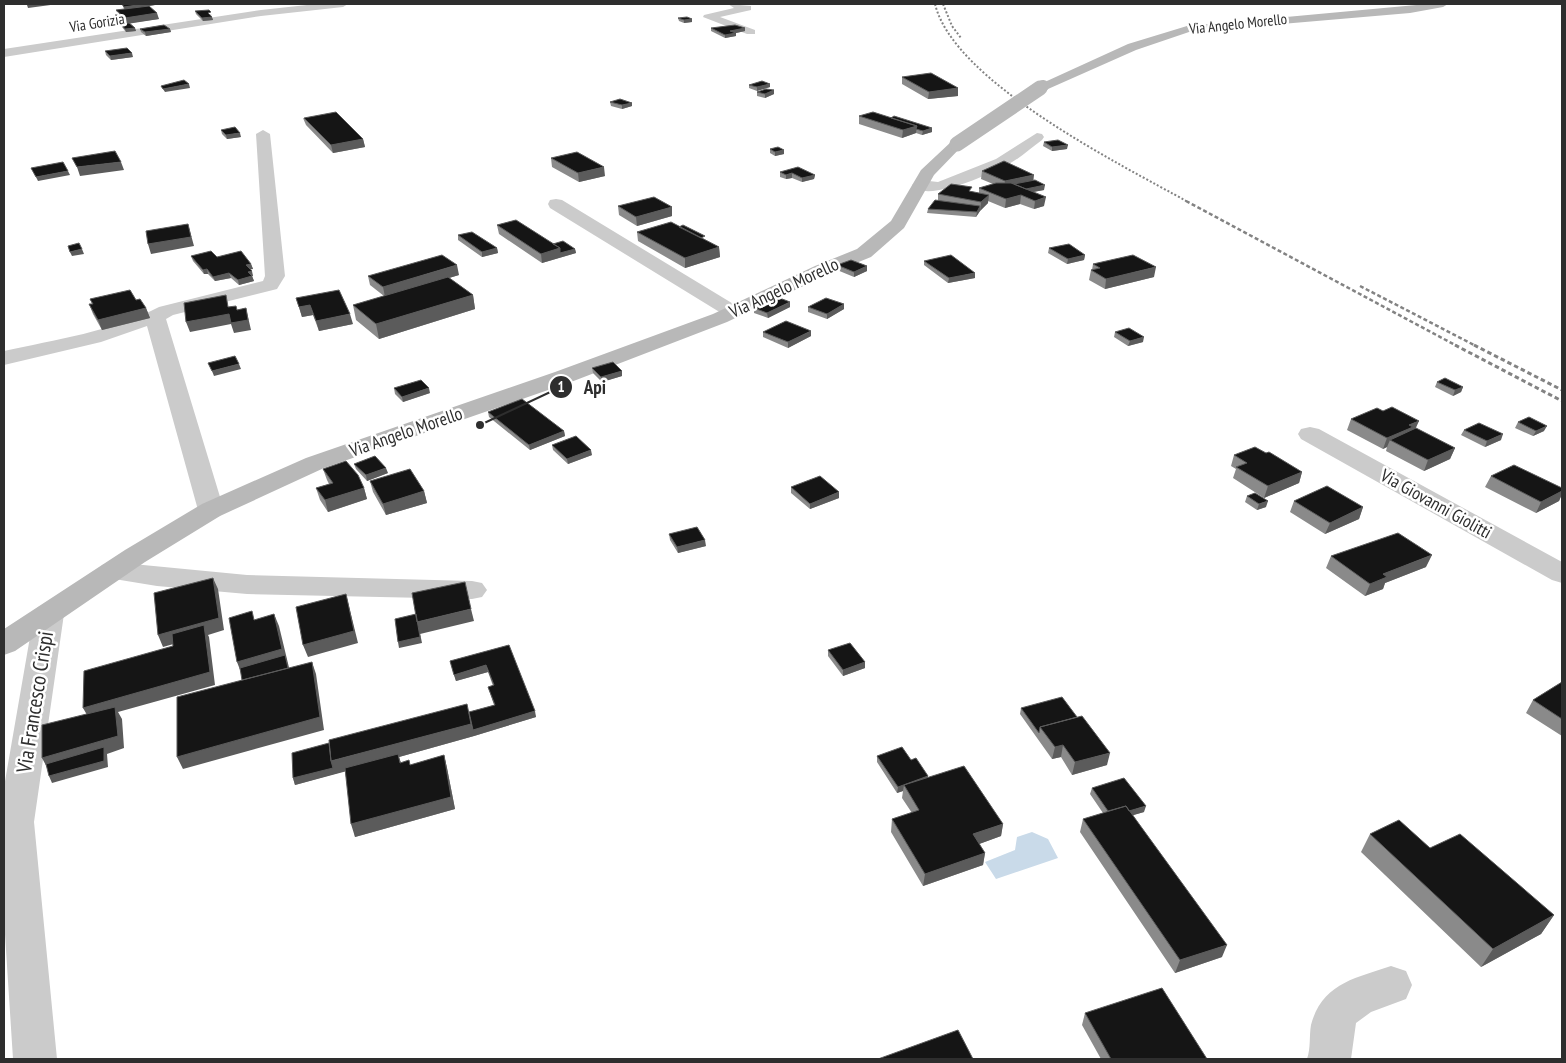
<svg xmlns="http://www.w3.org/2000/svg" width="1566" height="1063" font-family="'PT Sans Narrow',sans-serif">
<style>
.water{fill:#c9dae9}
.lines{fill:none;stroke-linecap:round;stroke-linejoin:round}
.street{fill:#cbcbcb;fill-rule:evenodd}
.secondary{fill:#b8b8b8;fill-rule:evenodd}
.rail-far2{stroke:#838383;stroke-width:2;stroke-dasharray:2 2;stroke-linecap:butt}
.rail-far1{stroke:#838383;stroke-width:2.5;stroke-dasharray:4 2.5;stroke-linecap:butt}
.rail{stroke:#838383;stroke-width:3;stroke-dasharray:4.5 3;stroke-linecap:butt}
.secondary-bridge-far1{stroke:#b8b8b8;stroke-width:12}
.secondary-bridge{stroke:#b8b8b8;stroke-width:15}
.wall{fill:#8a8a8a}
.shaded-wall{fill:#5b5b5b}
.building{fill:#151515;stroke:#5b5b5b}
.labels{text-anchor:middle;stroke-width:5;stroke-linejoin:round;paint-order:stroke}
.far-street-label{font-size:15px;fill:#2e2e2e;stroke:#fff}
.street-label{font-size:18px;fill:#2e2e2e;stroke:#fff}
.near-street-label{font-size:21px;fill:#2e2e2e;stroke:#fff}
.leader{fill:none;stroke:#2e2e2e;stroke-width:2}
.callout-dot{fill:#2e2e2e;stroke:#fff;stroke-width:2}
.mark-label{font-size:15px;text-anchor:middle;font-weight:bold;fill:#fff}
.callout-label{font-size:19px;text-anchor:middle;font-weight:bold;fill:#2e2e2e;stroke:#fff;stroke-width:5;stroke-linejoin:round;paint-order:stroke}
</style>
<rect width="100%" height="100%" fill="#fff"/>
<path class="water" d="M 1032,832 L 1048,839 L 1058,858 L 996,879 L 985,862 L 1015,850 L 1017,837 Z"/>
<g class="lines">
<path class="street" d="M 316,4 L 348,4 L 343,7 L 261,16 L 4,57 L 4,49 L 261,10 Z
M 728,4 L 751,6 L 751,10 L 720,17 L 755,30 L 755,34 L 747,34 L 703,17 L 704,15 L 734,8 Z
M 263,130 L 270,134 L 285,276 L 277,289 L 173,315 L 166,319 L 224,510 L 220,516 L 211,518 L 202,516 L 198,510 L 147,326 L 101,342 L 4,365 L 4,351 C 54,340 114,331 159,307 L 263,281 L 265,276 L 256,134 Z
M 1037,133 L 1042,134 L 1044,137 L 1042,140 C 1031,148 1019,159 1007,165 C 990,174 925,204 912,185 L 920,180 L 938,182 L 996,159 Z
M 556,199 L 562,200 L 740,308 L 743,312 L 740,316 L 733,318 L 726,316 L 550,208 L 548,204 L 550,200 Z
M 1310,427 L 1319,429 L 1562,562 L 1562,583 L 1552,580 L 1301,439 L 1298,434 L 1301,429 Z
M 112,562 L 247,575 L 472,581 L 482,583 L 487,590 L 482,597 L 472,599 L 247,594 L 157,586 L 102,577 L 98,571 L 102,565 Z
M 49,604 L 60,607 L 64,614 L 34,822 L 57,1059 L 13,1059 L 4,919 L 4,787 L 34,614 L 38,607 Z
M 1391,966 L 1406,971 L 1412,985 L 1406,999 L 1371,1012 L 1356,1023 L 1351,1059 L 1307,1059 C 1311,1048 1309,1036 1311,1025 C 1322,983 1356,978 1391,966 Z"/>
<path class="secondary" d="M 1427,4 L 1448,4 L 1443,7 L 1410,13 L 1189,32 L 1136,50 L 1048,89 L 1038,89 L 1036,86 L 1128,44 L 1187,26 Z
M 957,140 L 964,144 L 934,175 L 904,228 L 871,257 L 829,274 L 727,322 L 571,382 L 324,468 L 220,516 L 145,562 L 15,651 L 4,655 L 4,629 L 125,550 L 202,504 L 306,458 L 555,372 L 713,314 L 815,266 L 857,249 L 891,221 L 921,170 L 952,141 Z"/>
<path class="rail-far2" d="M 935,4 C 954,82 1120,164 1188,202
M 943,4 L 952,26 L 961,38"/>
<path class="rail-far1" d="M 1186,201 L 1457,346
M 1360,286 L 1476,346"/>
<path class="rail" d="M 1455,345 L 1562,401
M 1474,345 L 1562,390"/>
<path class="secondary-bridge-far1" d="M 1039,89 L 1043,86"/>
<path class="secondary-bridge" d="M 957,144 L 1040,88"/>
</g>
<path class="wall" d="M 122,4 L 155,5 L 148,6 L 159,19 L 130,23 L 135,28 L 136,31 L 126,32 L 122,27 L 121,24 L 126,23 L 118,16 L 116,10 L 124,9 Z
M 195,11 L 212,15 L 211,15 L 213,20 L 203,21 L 196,14 Z
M 678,18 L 692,19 L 692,22 L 684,23 L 679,21 Z
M 711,28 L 745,28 L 745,31 L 736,33 L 736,36 L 725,38 L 711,31 Z
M 140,29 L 170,29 L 171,32 L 146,36 L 141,32 Z
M 105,51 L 133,57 L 111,60 L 106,55 Z
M 902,77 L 958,88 L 958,96 L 928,99 L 902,84 Z
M 749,85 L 770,87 L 757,91 L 749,88 Z
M 774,90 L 774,94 L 765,98 L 757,96 L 757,92 Z
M 610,102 L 632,103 L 632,106 L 622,109 L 611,106 Z
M 859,116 L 932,132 L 922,135 L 916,133 L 902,138 L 859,124 Z
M 303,118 L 363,139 L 365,147 L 333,153 L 306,125 Z
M 221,130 L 241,137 L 227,139 L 222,134 Z
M 1044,142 L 1067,149 L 1052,151 L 1043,146 Z
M 770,149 L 784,154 L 775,156 L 770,153 Z
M 551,158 L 605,176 L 579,182 L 552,167 Z
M 982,171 L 1033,181 L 1044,190 L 1032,192 L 1044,206 L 1034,209 L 1020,204 L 1005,208 L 988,201 L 988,203 L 980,211 L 976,217 L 927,213 L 928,209 L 938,200 L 938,194 L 979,193 L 979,188 L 993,184 L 981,179 Z
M 780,172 L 815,175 L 814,179 L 802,182 L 792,178 L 786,179 L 780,177 Z
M 618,206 L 672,207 L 672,216 L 637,226 L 619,215 Z
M 497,225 L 553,244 L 575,249 L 576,253 L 542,263 L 499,234 Z
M 637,232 L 705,240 L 719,247 L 720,257 L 685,268 L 638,241 Z
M 458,235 L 497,248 L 498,253 L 482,257 L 458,240 Z
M 1049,248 L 1085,255 L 1084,260 L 1067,264 L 1048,253 Z
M 191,256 L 217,257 L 251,264 L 253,269 L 250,269 L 253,276 L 252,276 L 254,281 L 239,285 L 231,278 L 215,281 L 208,274 L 204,274 L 193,261 Z
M 924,261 L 975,278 L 948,283 L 924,265 Z
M 1093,264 L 1154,277 L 1105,289 L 1089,280 L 1091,270 L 1092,270 Z
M 837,265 L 867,266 L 867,271 L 854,277 L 837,270 Z
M 459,275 L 449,278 L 473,295 L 475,309 L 379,339 L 356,320 L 353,305 L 384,296 L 370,285 L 368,276 Z
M 296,298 L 353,324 L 319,331 L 313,315 L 302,317 Z
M 90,299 L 136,300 L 146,308 L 150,318 L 102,330 L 93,314 L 89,304 L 92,304 Z
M 844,304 L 844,309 L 827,319 L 808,312 L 808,307 Z
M 790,307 L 768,318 L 754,313 L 754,308 Z
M 763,332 L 811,336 L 788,348 L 763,337 Z
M 1115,332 L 1143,342 L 1128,346 L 1114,337 Z
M 592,368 L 622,371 L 622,376 L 602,382 L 593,373 Z
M 1437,382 L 1463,387 L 1461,392 L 1453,396 L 1435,387 Z
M 394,388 L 430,393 L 403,402 L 395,394 Z
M 488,412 L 564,431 L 565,436 L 530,450 L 489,417 Z
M 1351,419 L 1415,429 L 1455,448 L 1450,459 L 1424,471 L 1386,451 L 1387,447 L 1383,449 L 1347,430 Z
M 1518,422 L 1544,431 L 1533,436 L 1515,428 Z
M 1464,430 L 1501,440 L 1485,447 L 1461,435 Z
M 552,445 L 592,455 L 568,464 L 553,450 Z
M 1266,453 L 1302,472 L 1299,483 L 1264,498 L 1233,478 L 1236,469 L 1231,466 L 1234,455 Z
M 354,464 L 388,473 L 367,481 L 356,469 Z
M 323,469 L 364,488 L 367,499 L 328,512 L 320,500 L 316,488 L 329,484 L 327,480 Z
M 1491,476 L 1562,488 L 1562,494 L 1559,501 L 1536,513 L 1485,487 Z
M 370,481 L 424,491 L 427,503 L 386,515 L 373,492 Z
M 791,487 L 839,498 L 810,509 L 791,493 Z
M 1247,496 L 1266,507 L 1257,510 L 1245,502 Z
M 1294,501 L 1363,507 L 1359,519 L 1325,534 L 1290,512 Z
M 669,534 L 706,546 L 678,553 L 670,540 Z
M 1331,556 L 1426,567 L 1385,583 L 1383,589 L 1365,596 L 1326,568 Z
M 509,645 L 536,717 L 474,736 L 399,757 L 401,763 L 410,765 L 444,755 L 447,768 L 455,809 L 355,837 L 345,771 L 295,785 L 293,778 L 469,712 L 494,705 L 488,687 L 493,686 L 488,672 L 456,681 L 450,661 Z
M 828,650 L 865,662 L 865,668 L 843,676 L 828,656 Z
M 1562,682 L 1562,736 L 1526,713 L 1533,700 Z
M 1021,708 L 1107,765 L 1072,775 L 1061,757 L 1052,759 L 1020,714 Z
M 877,756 L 911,760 L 928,777 L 1003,824 L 1001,836 L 979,844 L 985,853 L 983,865 L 923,886 L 891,832 L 892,819 L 912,813 L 902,798 L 903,791 L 897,793 L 877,762 Z
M 1092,788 L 1144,812 L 1133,815 L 1222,957 L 1175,973 L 1080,832 L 1083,819 L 1103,813 L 1090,794 Z
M 1370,834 L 1430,848 L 1554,915 L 1541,934 L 1481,967 L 1361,852 Z
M 1085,1013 L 1207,1059 L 1101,1059 L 1082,1025 Z"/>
<path class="shaded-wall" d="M 34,4 L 58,4 L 28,8 L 27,5 Z
M 144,4 L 154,4 L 155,5 L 125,10 L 124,7 Z
M 157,13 L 159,19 L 127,24 L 125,18 Z
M 212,17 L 213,20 L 203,21 L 202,18 Z
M 692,19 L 692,22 L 684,23 L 684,20 Z
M 135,28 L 136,31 L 126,32 L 125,29 Z
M 745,28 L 745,31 L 736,33 L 736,36 L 725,38 L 725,35 L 730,31 Z
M 170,29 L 171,32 L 146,36 L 145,32 Z
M 132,53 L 133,57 L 111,60 L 110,56 Z
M 189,84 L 190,88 L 165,92 L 163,89 Z
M 770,84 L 770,87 L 757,91 L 757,87 Z
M 958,88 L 958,96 L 928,99 L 929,92 Z
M 774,90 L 774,94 L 765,98 L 765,94 Z
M 632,103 L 632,106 L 622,109 L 622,105 Z
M 917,126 L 916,133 L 902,138 L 903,130 Z
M 932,128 L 932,132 L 922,135 L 923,131 Z
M 240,133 L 241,137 L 227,139 L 226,135 Z
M 363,139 L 365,147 L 333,153 L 331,145 Z
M 1068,145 L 1067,149 L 1052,151 L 1052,147 Z
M 784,150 L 784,154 L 775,156 L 775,152 Z
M 121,162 L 124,170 L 80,176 L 77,167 Z
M 604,167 L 605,176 L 579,182 L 578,173 Z
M 68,171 L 70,175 L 38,181 L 36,177 Z
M 792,173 L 792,178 L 786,179 L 786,175 Z
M 815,175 L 814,179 L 802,182 L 802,178 Z
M 1034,175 L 1033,184 L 1004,189 L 1005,181 Z
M 1045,185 L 1044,190 L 1018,195 L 1019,190 Z
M 989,195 L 988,203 L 980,211 L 981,202 Z
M 1021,195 L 1020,204 L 1005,208 L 1006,199 Z
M 1046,197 L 1044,206 L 1034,209 L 1035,201 Z
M 980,206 L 980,211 L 976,217 L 977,212 Z
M 672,207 L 672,216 L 637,226 L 636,217 Z
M 188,224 L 194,246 L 151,254 L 148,244 Z
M 719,247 L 720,257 L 685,268 L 685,258 Z
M 497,248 L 498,253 L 482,257 L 482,252 Z
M 560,248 L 575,249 L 576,253 L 542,263 L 541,254 Z
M 82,249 L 84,254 L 72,256 L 70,252 Z
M 1085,255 L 1084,260 L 1067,264 L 1068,259 Z
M 251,264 L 253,269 L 248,270 L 246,265 Z
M 457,265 L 459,275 L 385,297 L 383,287 Z
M 867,266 L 867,271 L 854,277 L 854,272 Z
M 1156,267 L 1154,277 L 1105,289 L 1106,279 Z
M 207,269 L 208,274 L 204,274 L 203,270 Z
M 252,271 L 253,276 L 250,277 L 248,272 Z
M 229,273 L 231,278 L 215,281 L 213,277 Z
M 975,273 L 975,278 L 948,283 L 949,278 Z
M 252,276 L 254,281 L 239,285 L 238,280 Z
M 473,295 L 475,309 L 379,339 L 376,324 Z
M 790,302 L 790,307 L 768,318 L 767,313 Z
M 844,304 L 844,309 L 827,319 L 827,314 Z
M 310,305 L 313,315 L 302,317 L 299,307 Z
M 146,308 L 150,318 L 102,330 L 98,320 Z
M 246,308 L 251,330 L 234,333 L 231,324 L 190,332 L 186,322 Z
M 350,314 L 353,324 L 319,331 L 316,321 Z
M 811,331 L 811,336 L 788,348 L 788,342 Z
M 1144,337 L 1143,342 L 1128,346 L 1130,341 Z
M 239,364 L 241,369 L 214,376 L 212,371 Z
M 622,371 L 622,376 L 602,382 L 601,377 Z
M 1463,387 L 1461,392 L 1453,396 L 1455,390 Z
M 429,388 L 430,393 L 403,402 L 402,397 Z
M 1419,421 L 1414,432 L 1390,440 L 1387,447 L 1383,449 L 1387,438 L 1409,425 Z
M 1547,426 L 1544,431 L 1533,436 L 1536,431 Z
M 564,431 L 565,436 L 530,450 L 529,445 Z
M 1503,434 L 1501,440 L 1485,447 L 1487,441 Z
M 1455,448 L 1450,459 L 1424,471 L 1428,460 Z
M 591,450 L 592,455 L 568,464 L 567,459 Z
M 386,468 L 388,473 L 367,481 L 366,475 Z
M 1302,472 L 1299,483 L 1264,498 L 1268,486 Z
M 364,488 L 367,499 L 328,512 L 325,500 Z
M 424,491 L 427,503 L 386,515 L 383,504 Z
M 1562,491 L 1562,494 L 1559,501 L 1536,513 L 1541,502 Z
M 839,492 L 839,498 L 810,509 L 810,504 Z
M 1268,501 L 1266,507 L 1257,510 L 1259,504 Z
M 1363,507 L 1359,519 L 1325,534 L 1330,523 Z
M 705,540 L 706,546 L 678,553 L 677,547 Z
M 1432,555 L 1426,567 L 1385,583 L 1383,589 L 1365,596 L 1370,584 L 1383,574 Z
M 213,578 L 218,589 L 224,630 L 208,635 L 209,637 L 215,685 L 118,712 L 122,719 L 124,748 L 107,754 L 108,767 L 52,783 L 49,776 L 49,771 L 42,758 L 90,720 L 83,708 L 205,635 L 163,647 L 158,635 Z
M 346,594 L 358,643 L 308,657 L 303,645 Z
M 471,609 L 474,621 L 420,634 L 420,633 L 422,643 L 399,648 L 398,642 L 417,622 Z
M 274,614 L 279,626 L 292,680 L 242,675 L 237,662 Z
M 312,662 L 316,674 L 324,730 L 183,769 L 177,757 Z
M 865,662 L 865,668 L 843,676 L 843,670 Z
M 486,665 L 488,672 L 456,681 L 454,675 Z
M 535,711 L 536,717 L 474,736 L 474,735 L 474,736 L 399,757 L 402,767 L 400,763 L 399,757 L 295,785 L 293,778 L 331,761 L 471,724 L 473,730 Z
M 1063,745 L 1061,757 L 1052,759 L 1055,747 Z
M 1110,753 L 1107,765 L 1072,775 L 1075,762 Z
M 444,755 L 447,768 L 455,809 L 355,837 L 351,824 Z
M 928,776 L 927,783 L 904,785 L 903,791 L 897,793 L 898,787 Z
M 1146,806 L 1144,812 L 1110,822 L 1112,816 Z
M 1003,824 L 1001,836 L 971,847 L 973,834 Z
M 985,853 L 983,865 L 923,886 L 925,874 Z
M 1554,915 L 1541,934 L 1481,967 L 1493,949 Z
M 1227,945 L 1222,957 L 1175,973 L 1180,960 Z"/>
<path class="building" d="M 122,4 L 144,4 L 124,7 Z
M 149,6 L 157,13 L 125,18 L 116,10 Z
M 209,10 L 211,12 L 208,13 L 212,17 L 202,18 L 195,11 Z
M 687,17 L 692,19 L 684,20 L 678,18 Z
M 129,23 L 135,28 L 125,29 L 121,24 Z
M 164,25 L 170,29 L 145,32 L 140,29 Z
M 735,25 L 745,28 L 730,31 L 736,33 L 725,35 L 711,28 Z
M 127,48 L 132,53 L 110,56 L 105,51 Z
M 931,73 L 958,88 L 929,92 L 902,77 Z
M 184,80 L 189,84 L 163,89 L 161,86 Z
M 762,81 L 770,84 L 757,87 L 749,85 Z
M 766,89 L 774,90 L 765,94 L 757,92 Z
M 620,99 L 632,103 L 622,105 L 610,102 Z
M 336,112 L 363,139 L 331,145 L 304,118 Z
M 873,112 L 917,126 L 903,130 L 859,116 Z
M 894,116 L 932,128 L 923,131 L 916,129 L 917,126 L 891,118 Z
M 235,127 L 240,133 L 226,135 L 221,130 Z
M 1058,140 L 1068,145 L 1052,147 L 1044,142 Z
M 778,147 L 784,150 L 775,152 L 770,149 Z
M 115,151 L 121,162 L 77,167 L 72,158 Z
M 577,152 L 604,167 L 578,173 L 551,158 Z
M 1004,161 L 1034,175 L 1005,181 L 982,171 Z
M 63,162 L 68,171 L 36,177 L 31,168 Z
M 798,167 L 815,175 L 802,178 L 792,173 L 786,175 L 780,172 Z
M 1035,180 L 1045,185 L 1026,189 L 1014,184 Z
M 996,183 L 1011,183 L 1046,197 L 1035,201 L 1021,195 L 1006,199 L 979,188 Z
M 951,184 L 972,187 L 969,191 L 989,195 L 981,202 L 938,194 Z
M 654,197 L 672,207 L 636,217 L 618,206 Z
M 935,200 L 980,206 L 977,212 L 928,209 Z
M 516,220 L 560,248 L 541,254 L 497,225 Z
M 671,222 L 719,247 L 685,258 L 637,232 Z
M 188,224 L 191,237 L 148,244 L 146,231 Z
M 683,225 L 705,236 L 701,238 L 679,227 Z
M 472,232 L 497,248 L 482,252 L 458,235 Z
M 563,241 L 575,249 L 560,253 L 560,248 L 553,244 Z
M 79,243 L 82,249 L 70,252 L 68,246 Z
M 1069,244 L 1085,255 L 1068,259 L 1049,248 Z
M 211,251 L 217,257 L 241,251 L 251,264 L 246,265 L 252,271 L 248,272 L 252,276 L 238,280 L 229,273 L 213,277 L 207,269 L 203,270 L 191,256 Z
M 442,255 L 457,265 L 383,287 L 368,276 Z
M 951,255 L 975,273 L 949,278 L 924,261 Z
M 1133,255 L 1156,267 L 1106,279 L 1091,270 L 1100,268 L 1093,264 Z
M 851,260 L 867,266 L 854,272 L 837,265 Z
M 448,277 L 473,295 L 376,324 L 353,305 Z
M 130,290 L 136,300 L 140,299 L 146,308 L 98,320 L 89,304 L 93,304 L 90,299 Z
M 339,290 L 350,314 L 316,321 L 310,305 L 299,307 L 296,298 Z
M 226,295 L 228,307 L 236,306 L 237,310 L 246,308 L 248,320 L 231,323 L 229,314 L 186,322 L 184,303 Z
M 777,297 L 790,302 L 767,313 L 754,308 Z
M 826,298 L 844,304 L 827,314 L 808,307 Z
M 786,321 L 811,331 L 788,342 L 763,332 Z
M 1129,328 L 1144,337 L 1130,341 L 1115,332 Z
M 235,356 L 239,364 L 212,371 L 208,363 Z
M 613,362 L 622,371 L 601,377 L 592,368 Z
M 1445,378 L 1463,387 L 1455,390 L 1437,382 Z
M 421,380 L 429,388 L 402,397 L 394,388 Z
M 522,399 L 564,431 L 529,445 L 488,412 Z
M 1392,407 L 1419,421 L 1409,425 L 1413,427 L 1387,438 L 1351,419 L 1377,408 L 1383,411 Z
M 1529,417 L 1547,426 L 1536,431 L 1518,422 Z
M 1479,423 L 1503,434 L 1487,441 L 1464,430 Z
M 1416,428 L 1455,448 L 1428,460 L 1390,440 Z
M 576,436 L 591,450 L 567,459 L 552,445 Z
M 1255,447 L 1266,453 L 1269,452 L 1302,472 L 1268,486 L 1236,467 L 1247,463 L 1234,455 Z
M 375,456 L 386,468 L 366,475 L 354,464 Z
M 346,461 L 358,475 L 364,488 L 325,500 L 316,488 L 333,483 L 323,469 Z
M 1514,465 L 1562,488 L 1562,491 L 1541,502 L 1491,476 Z
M 410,469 L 424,491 L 383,504 L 370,481 Z
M 820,476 L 839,492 L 810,504 L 791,487 Z
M 1327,486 L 1363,507 L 1330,523 L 1294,501 Z
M 1255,493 L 1268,501 L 1259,504 L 1247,496 Z
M 697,527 L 705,540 L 677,547 L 669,534 Z
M 1398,533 L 1432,555 L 1383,574 L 1387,577 L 1370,584 L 1331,556 Z
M 213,578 L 219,618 L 158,635 L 154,593 Z
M 465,582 L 471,609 L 417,622 L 412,593 Z
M 346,594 L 354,631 L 303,645 L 296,607 Z
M 252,611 L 254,620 L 274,614 L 282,649 L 237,662 L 229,618 Z
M 416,614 L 420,637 L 398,642 L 395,619 Z
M 204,625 L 210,672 L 83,708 L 84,671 L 173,646 L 172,634 Z
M 850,643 L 865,662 L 843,670 L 828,650 Z
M 509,645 L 535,711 L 473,730 L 469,712 L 495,705 L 488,687 L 494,685 L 486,665 L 454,675 L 450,661 Z
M 285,655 L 288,668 L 242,680 L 240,668 Z
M 312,662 L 320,717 L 177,757 L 177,697 Z
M 1562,682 L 1562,719 L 1533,700 Z
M 1062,697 L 1077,717 L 1040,727 L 1039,733 L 1021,708 Z
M 467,704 L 471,724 L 331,761 L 329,740 Z
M 115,707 L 118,736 L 42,758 L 42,725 Z
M 1082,716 L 1110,753 L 1075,762 L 1063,745 L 1055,747 L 1040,727 Z
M 329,743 L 331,761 L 333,768 L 293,778 L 292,753 Z
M 104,747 L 104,761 L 49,776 L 46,764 Z
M 902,747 L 911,760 L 916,758 L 928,776 L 898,787 L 877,756 Z
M 398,754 L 400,763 L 409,760 L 410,765 L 444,755 L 451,797 L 351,824 L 345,768 Z
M 964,766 L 1003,824 L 973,834 L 985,853 L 925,874 L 892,819 L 919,810 L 904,785 Z
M 1124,778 L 1146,806 L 1129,811 L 1126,806 L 1108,811 L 1092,788 Z
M 1126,806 L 1227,945 L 1180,960 L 1083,819 Z
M 1399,820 L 1430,848 L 1460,834 L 1554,915 L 1493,949 L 1370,834 Z
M 1162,988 L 1207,1059 L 1111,1059 L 1085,1013 Z
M 958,1030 L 973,1059 L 878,1059 Z"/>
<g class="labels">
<g class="far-street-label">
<text transform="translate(97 23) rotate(-9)" y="5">Via Gorizia</text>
<text transform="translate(1238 24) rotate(-6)" y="5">Via Angelo Morello</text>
</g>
<g class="street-label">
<text transform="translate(784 288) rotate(-25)" y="6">Via Angelo Morello</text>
<text transform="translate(406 432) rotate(-19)" y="6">Via Angelo Morello</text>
<text transform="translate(1436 504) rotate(29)" y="6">Via Giovanni Giolitti</text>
</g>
<g class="near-street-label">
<text transform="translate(35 702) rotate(-81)" y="7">Via Francesco Crispi</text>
</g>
</g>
<path class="leader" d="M480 425L561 387"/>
<g class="callout-dot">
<circle cx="480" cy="425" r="5"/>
<circle cx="561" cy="387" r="12"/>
</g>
<g class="mark-label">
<text x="561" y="392">1</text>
</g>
<g class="callout-label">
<text x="595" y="394">Api</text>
</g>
<rect width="1566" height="1063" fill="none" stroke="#2e2e2e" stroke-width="10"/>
</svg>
